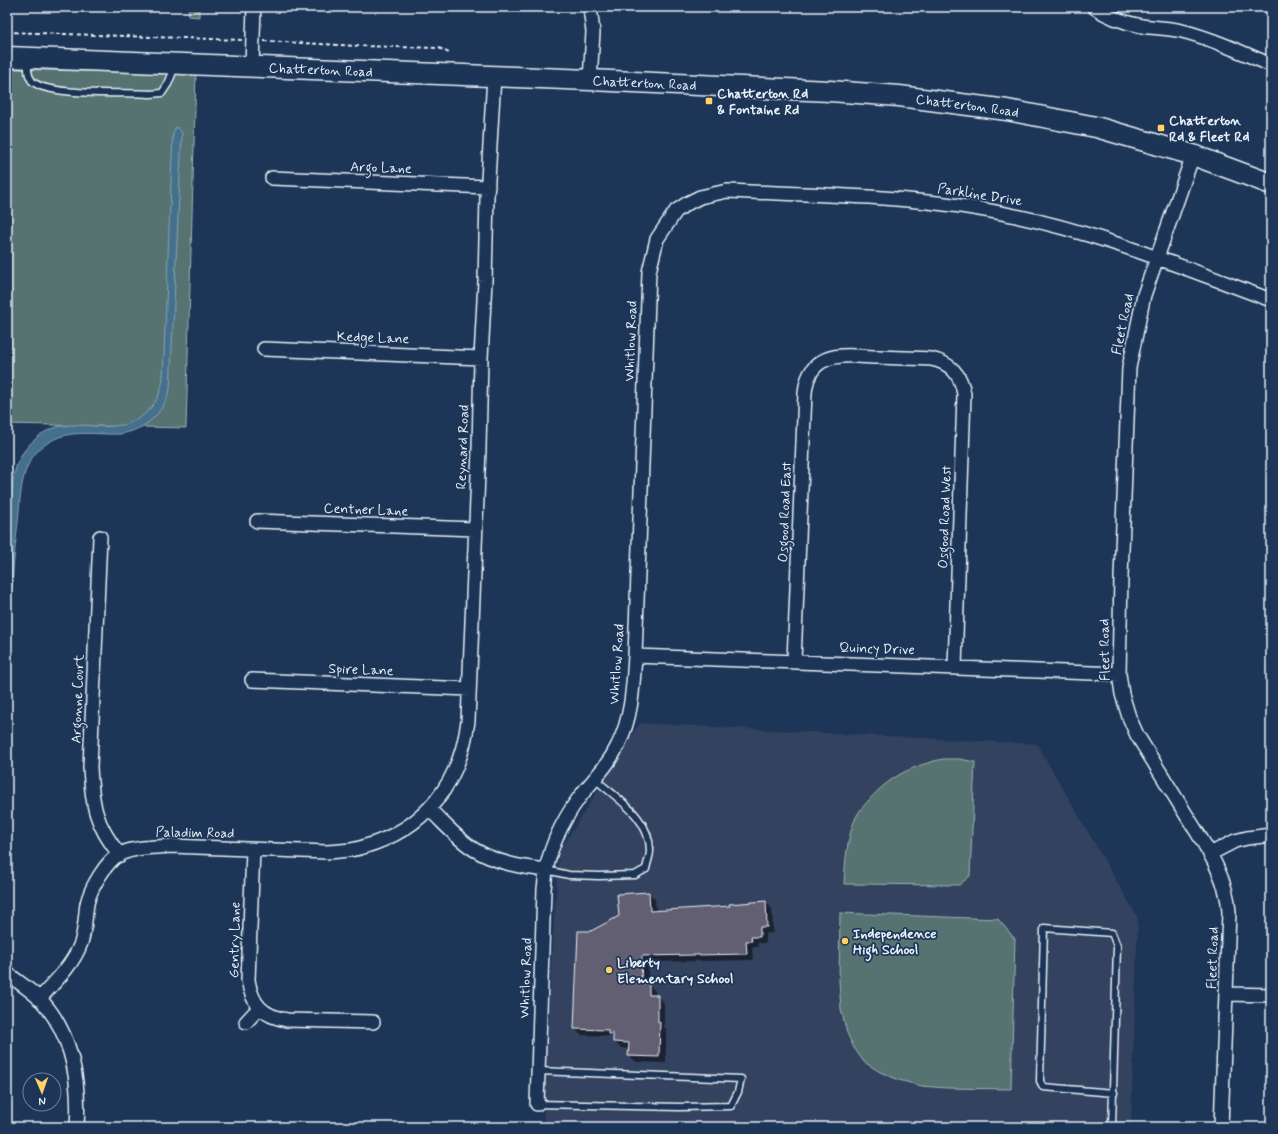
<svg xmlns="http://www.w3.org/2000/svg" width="1278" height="1134" font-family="Mynerve,sans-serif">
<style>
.built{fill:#32425f}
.green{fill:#567371;stroke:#9fb2b4}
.water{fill:#45708c;stroke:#86a4b7}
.shadow{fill:#0007}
.building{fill:#645f73;stroke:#e8f1f8}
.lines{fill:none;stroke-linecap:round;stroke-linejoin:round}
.lane-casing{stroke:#e8f1f8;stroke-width:9}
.street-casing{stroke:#e8f1f8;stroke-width:16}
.primary-casing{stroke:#e8f1f8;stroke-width:23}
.path{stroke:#e8f1f8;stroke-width:2;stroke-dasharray:4 3;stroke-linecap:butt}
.lane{stroke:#1d3557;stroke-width:6}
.street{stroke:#1d3557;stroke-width:13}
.primary{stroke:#1d3557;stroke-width:20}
.poi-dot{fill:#ffd166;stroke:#1d3557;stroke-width:1.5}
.labels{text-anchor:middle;stroke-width:3.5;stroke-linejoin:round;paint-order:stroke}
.street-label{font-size:14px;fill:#e8f1f8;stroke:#1d3557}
.poi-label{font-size:14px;font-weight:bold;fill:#e8f1f8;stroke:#1d3557;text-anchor:start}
</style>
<rect width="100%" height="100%" fill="#1d3557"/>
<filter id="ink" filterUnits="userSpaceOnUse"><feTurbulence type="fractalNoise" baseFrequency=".025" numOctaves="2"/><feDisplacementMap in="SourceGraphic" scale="8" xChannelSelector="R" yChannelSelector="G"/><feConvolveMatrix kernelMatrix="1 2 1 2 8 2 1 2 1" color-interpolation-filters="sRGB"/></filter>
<g filter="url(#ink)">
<path class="built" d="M 640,723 L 1037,744 L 1138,918 L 1131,1127 L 543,1127 L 551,965 L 559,852 Z"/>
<path class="green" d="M 189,7 L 199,7 L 199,17 L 188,16 Z
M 7,69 L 196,74 L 186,428 L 7,424 Z
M 943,759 L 960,759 L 975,762 L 970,876 L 959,885 L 844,884 C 845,863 847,836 856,817 C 859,811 864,805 869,800 C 890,776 912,766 943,759 Z
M 840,913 L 998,919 L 1015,939 L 1011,1089 L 946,1088 L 921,1086 L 899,1080 L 880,1072 L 864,1062 L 854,1048 L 847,1033 L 841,1009 L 839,981 Z"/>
<path class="water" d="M 176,127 L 179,129 L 182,133 L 170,389 C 163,414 145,430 120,434 C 98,435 70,429 51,441 C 41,446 33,455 28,465 C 20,482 20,503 18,522 C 10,584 9,647 7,710 C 7,672 7,633 7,595 C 7,573 6,550 7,528 C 7,518 9,508 11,498 C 12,483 14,467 22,454 C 30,442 44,430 57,427 C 76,422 96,428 115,426 C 142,424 161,403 163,377 L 173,133 Z"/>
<path class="shadow" d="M 648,893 L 655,899 L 656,912 L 731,907 L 766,902 L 772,909 L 773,933 L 766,933 L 766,943 L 757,943 L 758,947 L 752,947 L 753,960 L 648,962 L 648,984 L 655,991 L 655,996 L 658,996 L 664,1003 L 664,1027 L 666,1029 L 666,1063 L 636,1062 L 629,1055 L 629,1049 L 621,1048 L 614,1042 L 614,1039 L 612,1036 L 581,1035 L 575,1029 L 591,932 L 620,917 Z"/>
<path class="building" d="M 649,892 L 650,911 L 730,906 L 729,904 L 766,901 L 767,927 L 760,927 L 760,937 L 751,937 L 752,941 L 746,941 L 747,954 L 642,956 L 641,983 L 649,983 L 649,995 L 658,995 L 658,1022 L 660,1022 L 659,1057 L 628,1056 L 629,1043 L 613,1042 L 613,1034 L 608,1034 L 608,1030 L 574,1029 L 578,931 L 591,931 L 619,916 L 617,894 Z"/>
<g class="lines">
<defs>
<path id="lane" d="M 28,60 C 28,68 27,75 32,81 C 48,97 126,92 150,94 L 162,93 L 168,84 L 175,67
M 546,870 L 569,875 L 599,876 L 635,875 L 646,869 C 647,863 650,856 650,851 C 650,817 617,799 595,779
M 537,1104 L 679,1107 L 731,1106 L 738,1092 L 741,1079 L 538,1071
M 1112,1127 L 1117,946 L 1112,933 L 1044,928 L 1040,1081 L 1043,1087 L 1114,1093"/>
<path id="street" d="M 1094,7 C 1108,17 1126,23 1142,26 C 1155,28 1169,28 1182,31 C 1211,38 1243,53 1271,65
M 252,66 L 254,7
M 590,80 L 593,32 L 590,7
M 1193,155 L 1144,295 L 1129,368 L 1121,577 L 1119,674 L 1122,694 L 1129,717 L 1137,735 C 1152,759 1167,784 1182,808 C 1201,840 1227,873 1229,912 L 1221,1127
M 272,178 L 488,187
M 264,349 L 481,358
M 257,521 L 475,529
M 100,537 L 90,767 C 92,804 95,825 120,855
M 635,656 L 1119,674
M 794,661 L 805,393 C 806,381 810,369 821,362 C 837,352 861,357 879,357 C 896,358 913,358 931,359 C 951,363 961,374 964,394 L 955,667
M 252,680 L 469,689
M 429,809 C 444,823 458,840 475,850 C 497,863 521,867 546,870
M 253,850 L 248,980 C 252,1004 262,1016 287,1020 L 373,1022
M 1210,854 L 1235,841 L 1247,838 L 1271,835
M 7,973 C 18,982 31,990 41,1000 C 73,1035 80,1081 77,1127
M 1226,994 L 1271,995
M 39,999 C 55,982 73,965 81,943 C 85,931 85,917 87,904 C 90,889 106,861 120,854 C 135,847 155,847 171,846 L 327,852 C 339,851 352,851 363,847 C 425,829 460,784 468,721 L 479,449 L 481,358 L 485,281 L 487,197 L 494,76
M 246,1022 L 259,1008
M 537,1104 L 544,889 C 545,883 545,877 546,871 C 551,842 567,812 586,789 C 598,775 610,762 618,745 C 632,717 633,687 635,656 L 649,272 L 657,239 L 676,211 L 688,203 L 700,197 L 727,191 C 818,195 911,195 1001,213 C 1094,231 1182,267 1271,300"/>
<g id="primary">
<path id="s1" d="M 7,57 L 590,80 L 830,91 L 899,96 L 1007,110 L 1096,127 L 1193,155 L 1271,184"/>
</g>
</defs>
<use href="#lane" class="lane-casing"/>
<use href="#street" class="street-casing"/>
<use href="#primary" class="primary-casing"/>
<path class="path" d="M 7,32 L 242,40
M 264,41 L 358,46 L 439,48 L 449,53"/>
<use href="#lane" class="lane"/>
<use href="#street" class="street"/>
<use href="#primary" class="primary"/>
</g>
</g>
<g class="poi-dot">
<rect x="705" y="97" width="8" height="8" rx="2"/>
<rect x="1157" y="124" width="8" height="8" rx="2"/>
<circle cx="845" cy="941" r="4"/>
<circle cx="609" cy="970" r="4"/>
</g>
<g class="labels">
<g class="street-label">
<text dy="5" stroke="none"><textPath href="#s1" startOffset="314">Chatterton Road</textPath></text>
<text dy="5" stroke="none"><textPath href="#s1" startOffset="638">Chatterton Road</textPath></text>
<text dy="5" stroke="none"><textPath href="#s1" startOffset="962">Chatterton Road</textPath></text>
<text transform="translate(381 167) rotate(2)" y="5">Argo Lane</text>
<text transform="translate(980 194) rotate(9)" y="5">Parkline Drive</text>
<text transform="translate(1122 324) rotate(-78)" y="5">Fleet Road</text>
<text transform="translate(373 337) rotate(2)" y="5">Kedge Lane</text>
<text transform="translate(630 341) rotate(-88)" y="5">Whitlow Road</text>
<text transform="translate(462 447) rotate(-88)" y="5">Reynard Road</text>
<text transform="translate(366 509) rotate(2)" y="5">Centner Lane</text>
<text transform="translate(784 512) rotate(-88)" y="5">Osgood Road East</text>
<text transform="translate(944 517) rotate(-88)" y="5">Osgood Road West</text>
<text transform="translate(877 648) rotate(2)" y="5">Quincy Drive</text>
<text transform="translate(1104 650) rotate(-91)" y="5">Fleet Road</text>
<text transform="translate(616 664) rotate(-86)" y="5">Whitlow Road</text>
<text transform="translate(361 669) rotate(2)" y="5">Spire Lane</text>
<text transform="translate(77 699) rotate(-88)" y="5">Argonne Court</text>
<text transform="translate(195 832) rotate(1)" y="5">Paladim Road</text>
<text transform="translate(234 940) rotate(-89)" y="5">Gentry Lane</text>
<text transform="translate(1212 958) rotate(-88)" y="5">Fleet Road</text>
<text transform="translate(525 978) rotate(-88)" y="5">Whitlow Road</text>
</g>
<g class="poi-label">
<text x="717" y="98">Chatterton Rd<tspan x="717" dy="16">&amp; Fontaine Rd</tspan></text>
<text x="1169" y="125">Chatterton<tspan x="1169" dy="16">Rd &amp; Fleet Rd</tspan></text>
<text x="853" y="938">Independence<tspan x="853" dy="16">High School</tspan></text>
<text x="617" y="967">Liberty<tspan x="617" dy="16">Elementary School</tspan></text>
</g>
</g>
<rect width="1278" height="1134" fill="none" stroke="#1d3557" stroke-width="24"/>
<rect x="12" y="12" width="1254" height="1110" fill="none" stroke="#e8f1f8" stroke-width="1.5" filter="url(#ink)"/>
<g transform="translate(42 1092) rotate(178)"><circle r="19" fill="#1d3557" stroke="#6e8097"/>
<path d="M0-3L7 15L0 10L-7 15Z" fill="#ffd166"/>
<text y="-6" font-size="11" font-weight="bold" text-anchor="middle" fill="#e8f1f8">N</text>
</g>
</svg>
